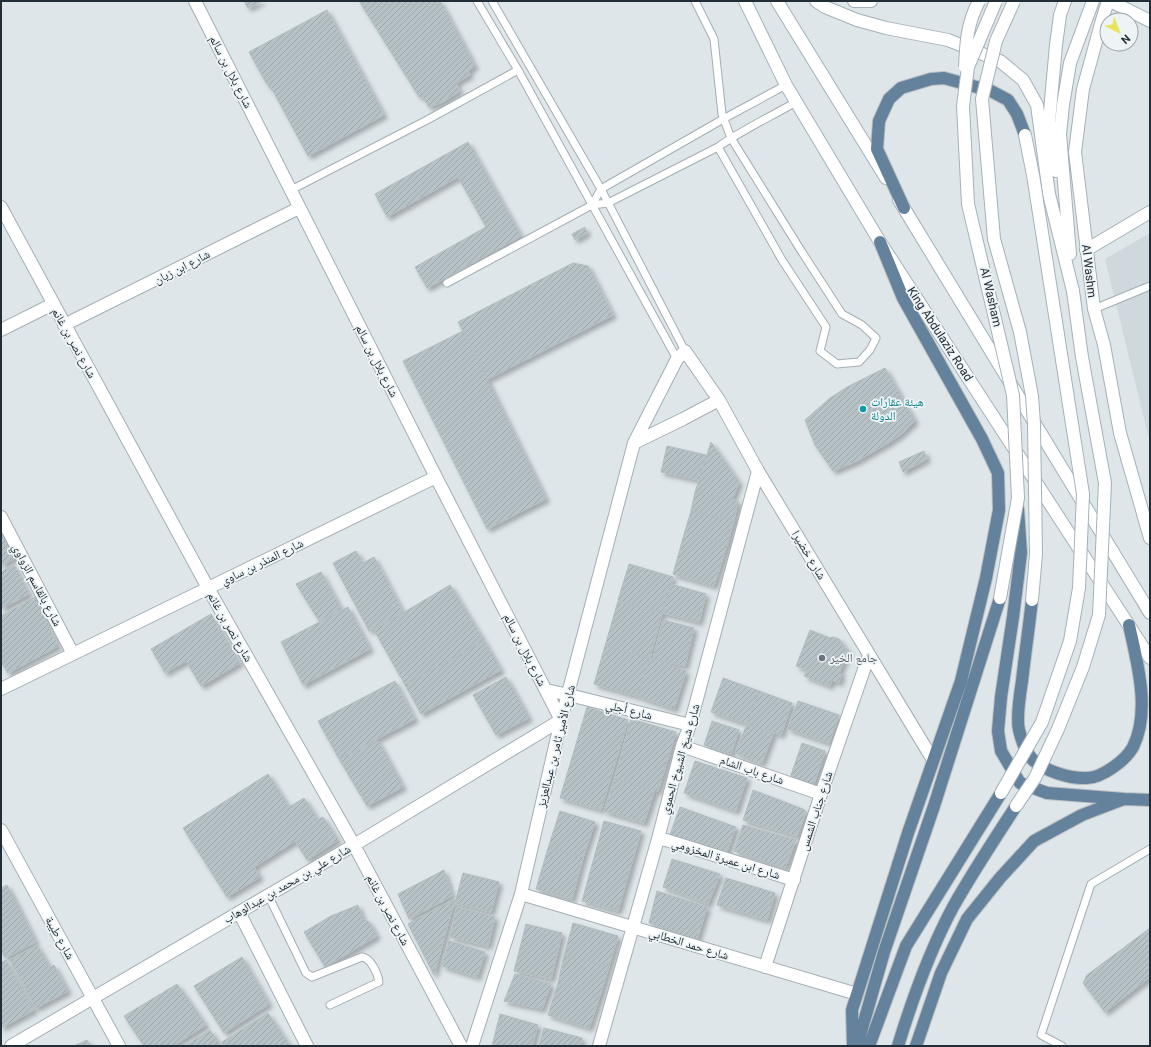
<svg xmlns="http://www.w3.org/2000/svg" width="1151" height="1047" font-family="Roboto,'Noto Naskh Arabic',sans-serif">
<style>
.built{fill:#cfd8dc}
.building{fill:url(#building-hatch);stroke:#b1bdc2;filter:url(#shadow)}
.lines{fill:none;stroke-linecap:round;stroke-linejoin:round}
.lane-casing{stroke:#a5aeb4;stroke-width:9}
.street-casing{stroke:#a5aeb4;stroke-width:14}
.secondary-casing{stroke:#a4b1ba;stroke-width:14}
.primary-casing{stroke:#bcc0c3;stroke-width:14}
.lane{stroke:#fff;stroke-width:7}
.street{stroke:#fff;stroke-width:12}
.secondary{stroke:#fff;stroke-width:12}
.primary{stroke:#65829c;stroke-width:12}
.secondary-bridge-casing{stroke:#a4b1ba;stroke-width:14;stroke-linecap:butt}
.secondary-bridge{stroke:#fff;stroke-width:12}
.culture-dot{fill:#0f9aa8;stroke:#eef4f6;stroke-width:1.5}
.worship-dot{fill:#6b7280;stroke:#eef4f6;stroke-width:1.5}
.labels{text-anchor:middle;stroke-width:3.5;stroke-linejoin:round;paint-order:stroke}
.street-label{font-size:12px;fill:#212d37;stroke:#eef4f6}
.culture-label{font-size:12px;fill:#0d838f;stroke:#eef4f6;text-anchor:start}
.worship-label{font-size:12px;fill:#5b616d;stroke:#eef4f6;text-anchor:start}
</style>
<defs>
<pattern id="building-hatch" width="6" height="6" patternUnits="userSpaceOnUse"><rect width="6" height="6" fill="#b7c2c6"/><path d="M-1 1l2-2M0 6l6-6M5 7l2-2" fill="none" stroke="#9da7ab"/></pattern>
<filter id="shadow"><feDropShadow dx="3.5" dy="3.5" stdDeviation="2" flood-color="#0004"/></filter>
</defs>
<rect width="100%" height="100%" fill="#dee6e9"/>
<path class="built" d="M 1150,233 L 1150,443 L 1105,259 Z"/>
<path class="building" d="M 244,1 L 262,1 L 248,8 Z
M 359,1 L 440,1 L 475,66 L 468,71 L 470,75 L 456,83 L 460,91 L 443,102 L 429,107 L 423,97 L 419,97 Z
M 327,10 L 384,115 L 308,156 L 273,91 L 266,83 L 249,52 Z
M 468,142 L 521,236 L 427,288 L 415,267 L 486,227 L 458,177 L 387,217 L 375,194 Z
M 585,227 L 587,233 L 575,240 L 572,234 Z
M 573,263 L 588,266 L 613,315 L 488,379 L 458,322 Z
M 463,331 L 546,499 L 487,529 L 403,361 Z
M 885,368 L 915,421 L 900,435 L 888,443 L 857,461 L 833,471 L 815,445 L 805,420 L 830,398 L 847,387 Z
M 711,442 L 739,482 L 732,500 L 695,492 Z
M 667,446 L 706,455 L 699,480 L 661,472 Z
M 924,451 L 927,459 L 903,472 L 899,462 Z
M 695,492 L 738,501 L 734,520 L 691,511 Z
M 691,511 L 734,520 L 727,545 L 685,531 Z
M 1,529 L 17,557 L 1,566 Z
M 685,531 L 727,545 L 714,586 L 673,574 Z
M 356,551 L 363,563 L 374,557 L 403,612 L 369,631 L 333,563 Z
M 629,564 L 673,577 L 662,613 L 618,600 Z
M 14,565 L 29,594 L 1,609 L 1,572 Z
M 321,572 L 341,609 L 319,621 L 296,584 Z
M 671,584 L 706,594 L 699,622 L 663,613 Z
M 450,585 L 484,641 L 405,685 L 374,630 Z
M 35,597 L 58,646 L 8,673 L 1,662 L 1,616 Z
M 618,601 L 662,613 L 650,658 L 605,646 Z
M 348,607 L 370,649 L 303,685 L 281,642 Z
M 211,614 L 240,663 L 201,686 L 186,661 L 165,673 L 151,649 Z
M 663,620 L 694,628 L 685,666 L 653,659 Z
M 810,630 L 830,638 L 833,637 L 839,639 L 843,644 L 843,647 L 849,650 L 839,673 L 842,674 L 839,683 L 832,680 L 830,686 L 804,676 L 807,670 L 796,666 Z
M 484,641 L 501,670 L 421,714 L 405,685 Z
M 605,646 L 650,658 L 637,696 L 594,684 Z
M 650,658 L 686,671 L 674,709 L 637,696 Z
M 506,677 L 529,718 L 496,735 L 473,695 Z
M 723,678 L 759,691 L 747,724 L 711,712 Z
M 395,681 L 415,719 L 339,759 L 318,721 Z
M 759,691 L 792,703 L 781,735 L 747,724 Z
M 798,701 L 839,715 L 829,743 L 788,729 Z
M 587,707 L 628,720 L 601,810 L 560,798 Z
M 631,719 L 676,732 L 658,791 L 615,778 Z
M 712,721 L 739,730 L 731,754 L 704,745 Z
M 747,724 L 773,734 L 762,763 L 735,753 Z
M 378,741 L 403,787 L 367,806 L 339,759 Z
M 802,743 L 825,751 L 813,786 L 790,778 Z
M 695,761 L 747,778 L 736,811 L 684,793 Z
M 268,774 L 289,807 L 304,798 L 318,820 L 323,817 L 338,840 L 307,860 L 295,841 L 254,867 L 260,877 L 227,897 L 183,828 Z
M 615,778 L 655,790 L 644,823 L 604,811 Z
M 753,790 L 803,809 L 806,812 L 797,836 L 743,820 Z
M 680,807 L 736,827 L 725,857 L 669,837 Z
M 560,811 L 595,822 L 583,858 L 548,848 Z
M 604,821 L 641,831 L 618,911 L 582,901 Z
M 743,825 L 796,840 L 785,868 L 734,851 Z
M 548,848 L 583,858 L 572,899 L 536,889 Z
M 672,859 L 720,874 L 708,904 L 663,887 Z
M 444,870 L 452,896 L 409,919 L 398,894 Z
M 463,873 L 499,882 L 491,912 L 455,903 Z
M 726,878 L 775,893 L 767,920 L 717,905 Z
M 7,885 L 36,942 L 5,958 L 1,950 L 1,888 Z
M 657,891 L 707,907 L 697,940 L 649,923 Z
M 455,899 L 434,975 L 408,924 Z
M 358,905 L 363,919 L 369,922 L 377,936 L 325,967 L 304,932 L 331,916 Z
M 457,907 L 495,917 L 488,946 L 450,937 Z
M 573,923 L 618,936 L 609,966 L 564,956 Z
M 526,924 L 562,933 L 551,979 L 514,971 Z
M 1150,928 L 1150,977 L 1105,1012 L 1083,983 L 1087,975 Z
M 449,941 L 485,952 L 477,977 L 442,966 Z
M 37,945 L 50,968 L 54,965 L 68,991 L 36,1008 L 10,960 Z
M 564,956 L 609,966 L 600,996 L 558,983 Z
M 242,957 L 269,1004 L 224,1033 L 194,986 Z
M 6,960 L 34,1010 L 1,1028 L 1,963 Z
M 515,974 L 551,984 L 542,1009 L 504,1001 Z
M 558,983 L 600,996 L 589,1028 L 548,1015 Z
M 177,984 L 206,1025 L 173,1046 L 144,1046 L 124,1016 Z
M 268,1013 L 290,1046 L 224,1046 L 222,1042 Z
M 500,1014 L 538,1025 L 532,1046 L 492,1046 Z
M 544,1028 L 582,1038 L 580,1046 L 539,1046 Z
M 210,1030 L 221,1046 L 185,1046 Z
M 87,1040 L 91,1046 L 74,1046 Z"/>
<g class="lines">
<defs>
<path id="lane" d="M 477,1 L 518,70 L 677,359
M 492,1 L 601,189 L 685,351
M 695,1 L 714,39 L 722,114 L 731,138 L 800,249 L 842,314 L 862,325 L 876,338 L 870,350 L 859,362 L 837,364 L 820,351 L 826,327 L 782,260 L 718,147
M 291,190 L 429,119 L 518,70
M 592,205 L 601,189 L 725,118 L 786,85
M 447,283 L 592,205 L 608,203 L 718,147 C 742,130 770,117 796,102
M 1094,309 L 1150,286
M 268,895 L 306,973 L 312,977 L 362,957 C 371,958 378,974 379,982 L 330,1005
M 1062,1046 L 1041,1035 L 1091,884 L 1150,849"/>
<path id="street" d="M 1,207 L 208,588 L 354,845 L 461,1046
M 1086,250 L 1150,212
M 64,325 L 299,208
M 1,330 L 53,304
M 634,443 L 683,419 L 719,400
M 1,517 L 73,654
M 1,689 L 436,477
M 546,690 L 569,695 L 690,725
M 682,746 L 821,794
M 1,830 L 119,1046
M 658,839 L 666,840 L 794,880
M 521,894 L 857,994
M 239,912 L 307,1046
M 765,967 L 821,794 L 869,655
M 11,1046 L 354,845 L 561,720 L 436,477 L 195,1
M 472,1046 L 521,894 L 561,720 L 634,443 L 677,359 L 685,351 L 719,400 L 758,471 L 933,760
M 599,1046 L 658,839 L 682,746 L 690,725 L 758,471"/>
<path id="secondary" d="M 745,1 L 786,85 L 880,242 L 1150,658
M 777,1 L 886,178
M 816,1 L 825,7 L 857,20 L 886,28 L 948,40 L 1000,61 L 1023,80 L 1037,105 L 1049,194 L 1073,291
M 854,1 L 871,1
M 1108,1 L 1102,20 L 1083,89 L 1075,152 L 1094,309 L 1104,345 L 1120,433 L 1150,538
M 1110,1 L 1150,21
M 1056,171 L 1049,122 L 1056,45 L 1060,15 L 1065,1
M 899,200 L 1150,613
M 1070,254 L 1060,134 L 1063,105 L 1070,63 L 1093,1"/>
<path id="primary" d="M 904,208 L 877,149 L 879,121 L 889,99 L 901,88 L 931,79 L 944,78 L 991,91 L 1008,100 L 1017,114 L 1025,135
M 1018,509 L 1021,553 L 1013,617 L 1001,697 L 998,731 L 1001,751 L 1020,783 L 1047,793 L 1124,799
M 1032,600 C 1029,627 1025,654 1022,681 C 1020,694 1016,718 1019,730 C 1021,739 1026,753 1033,760 C 1045,771 1070,779 1087,778 C 1102,778 1126,760 1133,747 C 1151,711 1137,662 1129,625
M 853,1046 L 852,1010 L 908,833 L 961,681 L 986,578 L 999,510 L 998,473 L 982,439 L 903,298 L 880,242
M 857,1046 L 884,952 L 934,806 L 1000,598
M 869,1046 L 906,946 L 1001,793
M 898,1046 C 912,1000 930,950 953,907 C 972,873 994,840 1016,806
M 916,1046 L 941,973 L 967,919 L 1000,878 L 1034,841 L 1082,815 L 1124,799 L 1150,800"/>
</defs>
<use href="#lane" class="lane-casing"/>
<use href="#street" class="street-casing"/>
<use href="#secondary" class="secondary-casing"/>
<use href="#primary" class="primary-casing"/>
<use href="#lane" class="lane"/>
<use href="#street" class="street"/>
<use href="#secondary" class="secondary"/>
<use href="#primary" class="primary"/>
<defs>
<path id="secondary-bridge" d="M 996,1 L 968,67 L 963,106 L 968,204 L 1013,395 L 1018,498 L 1000,598
M 1014,1 L 996,41 L 982,99 L 994,239 L 1020,332 L 1032,396 L 1034,424 L 1036,554 L 1032,600
M 965,67 C 966,42 967,24 979,1
M 1001,793 L 1042,722 L 1070,641 L 1079,588 L 1083,494 L 1033,175 L 1025,135
M 1016,806 L 1035,778 L 1058,729 L 1083,667 L 1099,615 L 1105,483 L 1082,357 L 1073,291"/>
</defs>
<use href="#secondary-bridge" class="secondary-bridge-casing"/>
<use href="#secondary-bridge" class="secondary-bridge"/>
</g>
<circle class="culture-dot" cx="863" cy="409" r="4"/>
<circle class="worship-dot" cx="822" cy="658" r="4"/>
<g class="labels">
<g class="street-label">
<text transform="translate(231 72) rotate(63)" y="4">شارع بلال بن سالم</text>
<text transform="translate(182 267) rotate(-27)" y="4">شارع ابن زيان</text>
<text transform="translate(1089 271) rotate(83)" y="4">Al Washm</text>
<text transform="translate(991 297) rotate(77)" y="4">Al Washam</text>
<text transform="translate(940 334) rotate(57)" y="4">King Abdulaziz Road</text>
<text transform="translate(74 343) rotate(61)" y="4">شارع نصر بن غانم</text>
<text transform="translate(377 361) rotate(63)" y="4">شارع بلال بن سالم</text>
<text transform="translate(809 555) rotate(59)" y="4">شارع خضيرا</text>
<text transform="translate(262 562) rotate(-26)" y="4">شارع المنذر بن ساوي</text>
<text transform="translate(37 585) rotate(62)" y="4">شارع بالقاسم الزواوي</text>
<text transform="translate(230 627) rotate(60)" y="4">شارع نصر بن غانم</text>
<text transform="translate(525 650) rotate(63)" y="4">شارع بلال بن سالم</text>
<text transform="translate(629 710) rotate(14)" y="4">شارع أجلي</text>
<text transform="translate(556 746) rotate(-76)" y="4">شارع الأمير ثامر بن عبدالعزيز</text>
<text transform="translate(680 759) rotate(-74)" y="4">شارع شيخ الشيوخ الحموي</text>
<text transform="translate(752 770) rotate(19)" y="4">شارع باب الشام</text>
<text transform="translate(816 811) rotate(-72)" y="4">شارع جناب الشمس</text>
<text transform="translate(726 859) rotate(17)" y="4">شارع ابن عميرة المخزومي</text>
<text transform="translate(287 884) rotate(-30)" y="4">شارع علي بن محمد بن عبدالوهاب</text>
<text transform="translate(388 910) rotate(62)" y="4">شارع نصر بن غانم</text>
<text transform="translate(60 938) rotate(61)" y="4">شارع طيبة</text>
<text transform="translate(689 944) rotate(17)" y="4">شارع حمد الخطابي</text>
</g>
<g class="culture-label">
<text x="871" y="406">هيئة عقارات<tspan x="871" dy="14">الدولة</tspan></text>
</g>
<g class="worship-label">
<text x="830" y="662">جامع الخير</text>
</g>
</g>
<rect width="1151" height="1047" fill="none" stroke="#212d37" stroke-width="4"/>
<g transform="translate(1119 32) rotate(138)"><circle r="19" fill="#eef4f6" stroke="#9ca4aa"/>
<path d="M0-3L7 15L0 10L-7 15Z" fill="#e9e45c"/>
<text y="-6" font-size="11" font-weight="bold" text-anchor="middle" fill="#212d37">N</text>
</g>
</svg>
